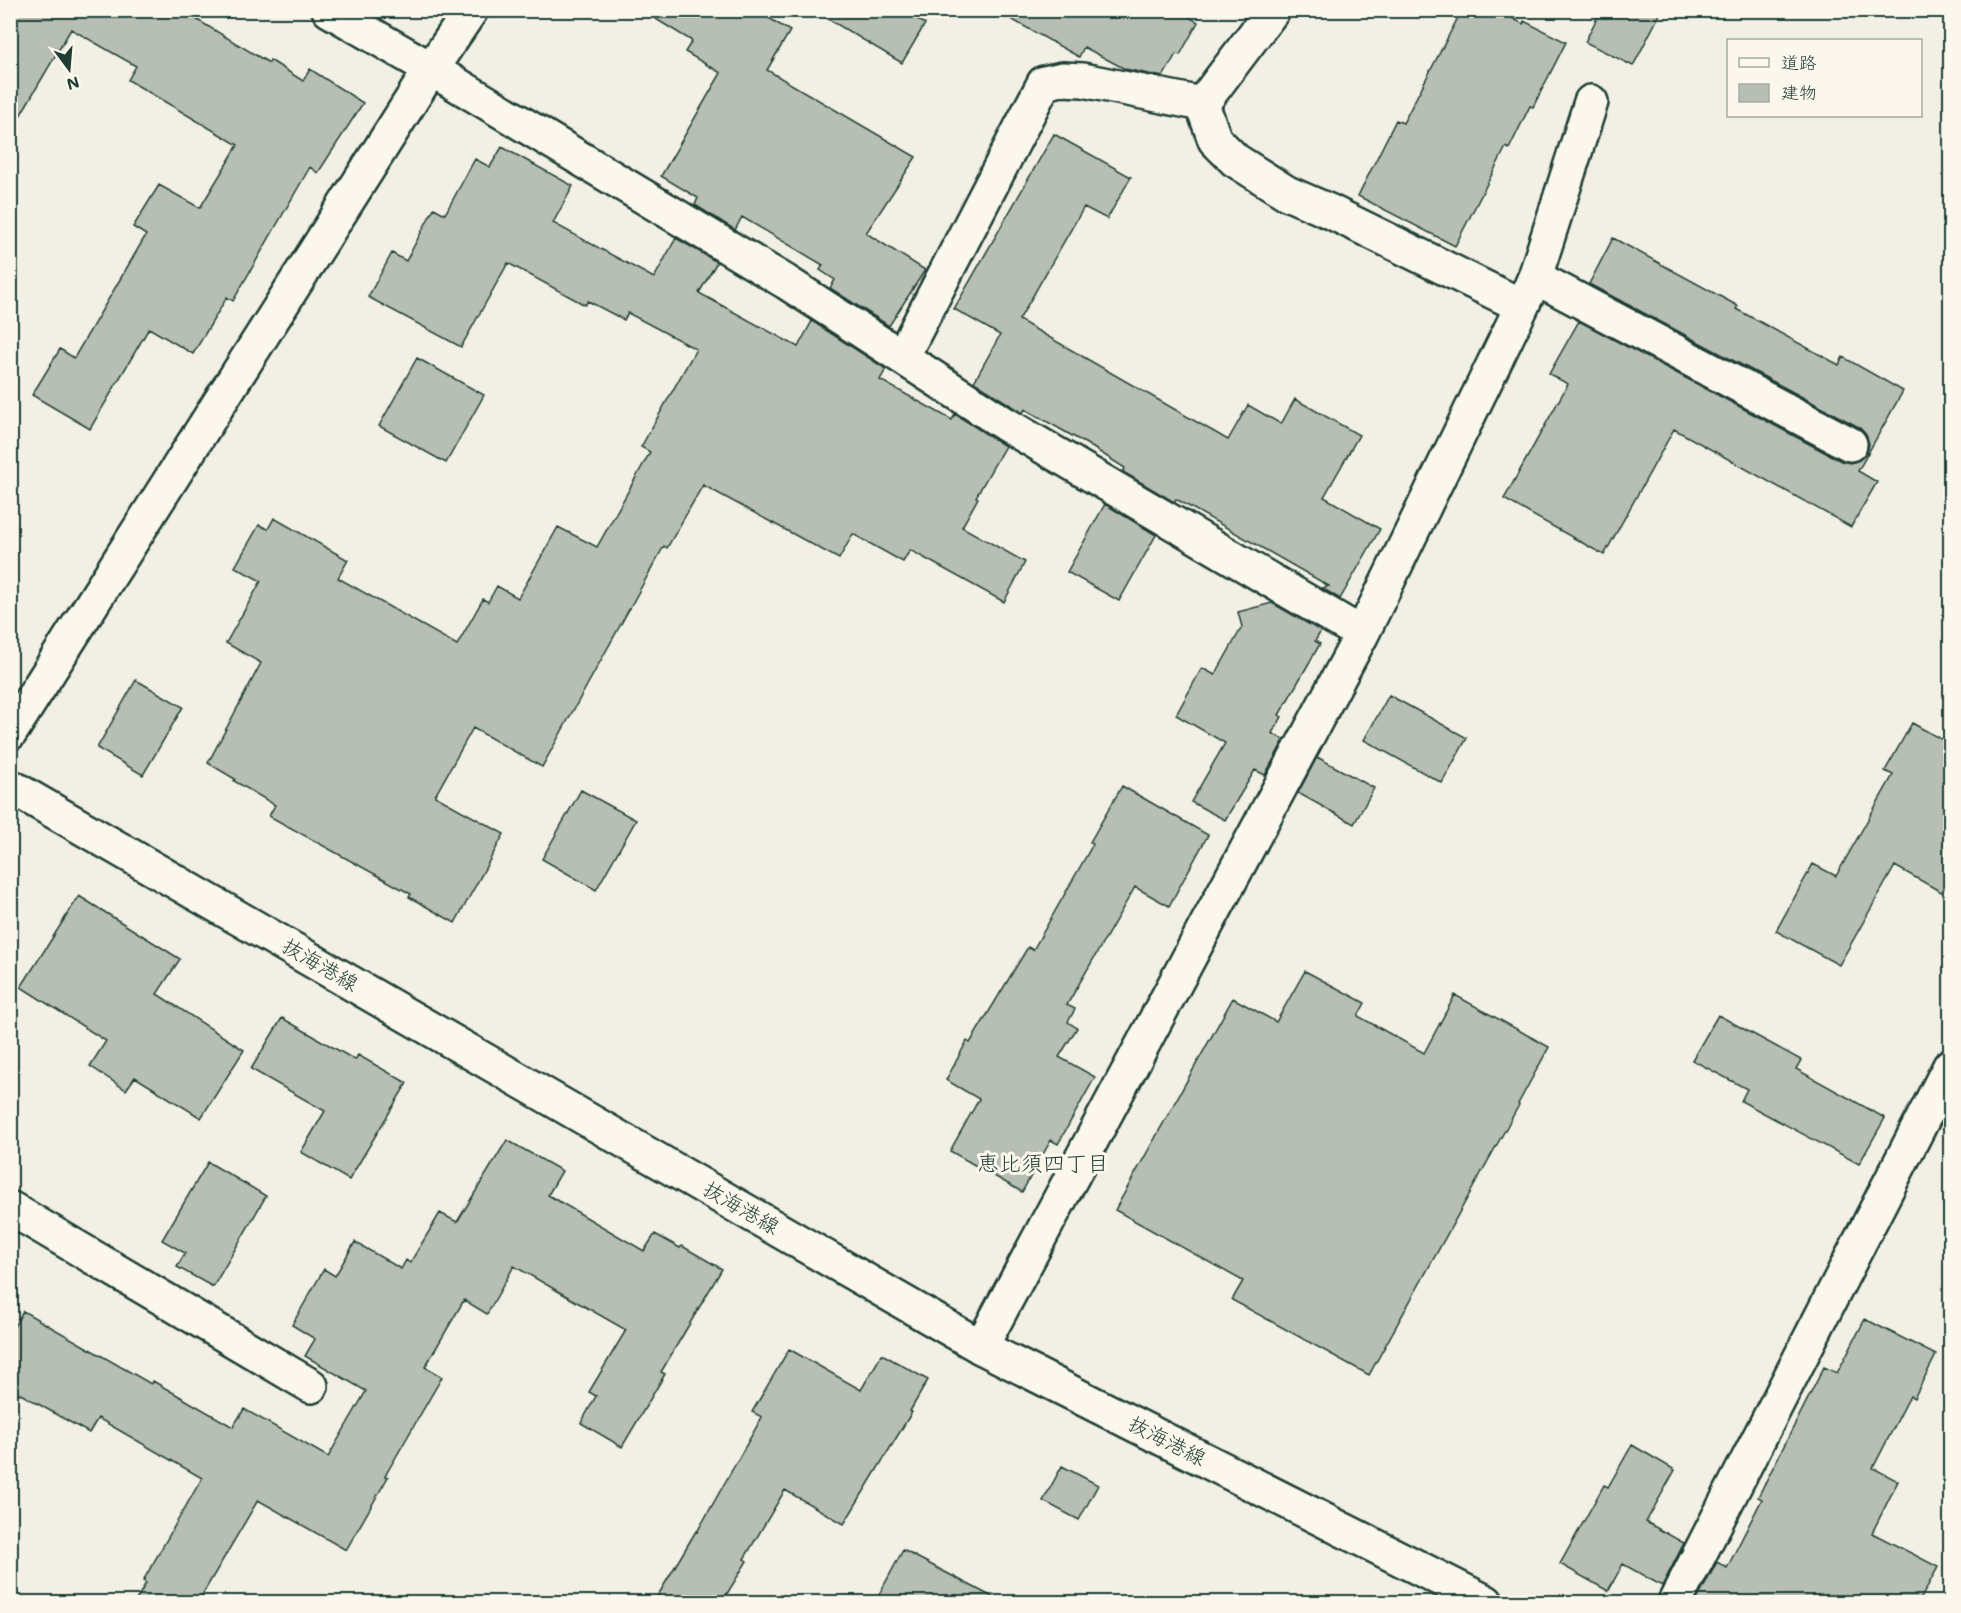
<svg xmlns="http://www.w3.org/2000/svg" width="1961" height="1613" font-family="Mali,'Klee One',sans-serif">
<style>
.building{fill:#b7beb3;stroke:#1f3d34;stroke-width:1.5}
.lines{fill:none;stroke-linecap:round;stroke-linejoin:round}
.minor-casing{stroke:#1f3d34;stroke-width:38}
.major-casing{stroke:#1f3d34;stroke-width:38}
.minor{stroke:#fbf7ec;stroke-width:33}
.major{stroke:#fbf7ec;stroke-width:33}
.labels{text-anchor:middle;stroke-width:6;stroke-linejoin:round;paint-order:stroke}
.street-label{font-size:21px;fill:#1f3d34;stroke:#fbf7ec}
.neighbourhood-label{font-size:22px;fill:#1f3d34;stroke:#fbf7ec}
</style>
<rect width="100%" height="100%" fill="#f2f0e5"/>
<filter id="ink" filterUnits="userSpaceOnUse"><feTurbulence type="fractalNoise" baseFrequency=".0167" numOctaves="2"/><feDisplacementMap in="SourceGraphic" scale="12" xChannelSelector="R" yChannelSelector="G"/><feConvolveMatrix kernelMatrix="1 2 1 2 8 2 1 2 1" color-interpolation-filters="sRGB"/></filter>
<g filter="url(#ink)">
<path class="building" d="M 10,10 L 181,10 L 269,63 L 270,60 L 303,81 L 310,69 L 363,103 L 318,173 L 310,167 L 233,301 L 227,297 L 193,354 L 149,328 L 90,429 L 32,395 L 60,349 L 74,358 L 146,235 L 133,227 L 159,185 L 200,208 L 238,145 L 128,80 L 136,66 L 71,29 L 10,133 Z
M 641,10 L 756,10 L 790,31 L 767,70 L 916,157 L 866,233 L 925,270 L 889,326 L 830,288 L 835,280 L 820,270 L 823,265 L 742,217 L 735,230 L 695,205 L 698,198 L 661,176 L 721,73 L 685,52 L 692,41 Z
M 813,10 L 903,10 L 925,24 L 902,63 Z
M 995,10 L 1177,10 L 1198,22 L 1180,55 L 1176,54 L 1163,77 L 1125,69 L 1084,47 L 1079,57 Z
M 1462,10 L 1497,10 L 1523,24 L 1524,21 L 1566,42 L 1533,107 L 1530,106 L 1509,149 L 1506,147 L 1455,246 L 1358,196 L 1396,120 L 1403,123 Z
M 1601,10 L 1662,10 L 1633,66 L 1585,42 Z
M 1054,134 L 1131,177 L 1107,219 L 1084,207 L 1019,320 L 1228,440 L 1248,405 L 1281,424 L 1295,399 L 1359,435 L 1324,497 L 1380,529 L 1340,599 L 1322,588 L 1329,586 L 1176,499 L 1174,502 L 1123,472 L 1125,468 L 1090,446 L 1025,409 L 1023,413 L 974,382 L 1000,335 L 954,309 Z
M 502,147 L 573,186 L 553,223 L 654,278 L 676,238 L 717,262 L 699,293 L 798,347 L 812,321 L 886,369 L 880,380 L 952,420 L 955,414 L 1005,446 L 976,497 L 978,498 L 962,527 L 1025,562 L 1004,602 L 910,550 L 903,562 L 853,534 L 839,559 L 703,485 L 667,548 L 664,546 L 542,767 L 473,728 L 435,796 L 504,834 L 455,923 L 409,897 L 411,894 L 269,816 L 275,805 L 234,781 L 235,779 L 208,763 L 261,663 L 226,643 L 261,581 L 235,567 L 259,525 L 268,529 L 274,518 L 348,560 L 338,578 L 457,645 L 483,599 L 488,602 L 497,586 L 518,598 L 558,527 L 597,547 L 650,452 L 641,447 L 696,349 L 628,313 L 624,320 L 588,301 L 585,305 L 508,263 L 461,347 L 368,297 L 392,253 L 406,261 L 434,208 L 445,214 L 475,159 L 490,167 Z
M 1613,238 L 1738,306 L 1736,309 L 1839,365 L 1843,357 L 1903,391 L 1858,471 L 1877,482 L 1851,527 L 1674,429 L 1604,555 L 1504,499 L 1568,384 L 1549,374 L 1579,321 L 1841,461 L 1850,463 L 1859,460 L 1867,452 L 1869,444 L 1866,435 L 1859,427 L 1589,284 Z
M 417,358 L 484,395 L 446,463 L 379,426 Z
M 1105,504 L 1156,535 L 1119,601 L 1067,572 Z
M 1272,603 L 1321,631 L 1315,641 L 1320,644 L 1279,715 L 1282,717 L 1272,733 L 1284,740 L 1265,775 L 1255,770 L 1225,820 L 1191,802 L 1225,743 L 1176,715 L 1202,668 L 1215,675 L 1242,627 L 1238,612 Z
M 136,680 L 183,707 L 143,775 L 97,748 Z
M 1389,695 L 1467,738 L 1442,783 L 1364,740 Z
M 1912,723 L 1950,744 L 1950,897 L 1895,866 L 1839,965 L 1776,931 L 1813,864 L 1836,876 L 1893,775 L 1885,771 Z
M 1317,757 L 1374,788 L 1354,824 L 1298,793 Z
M 1122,786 L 1208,835 L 1169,906 L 1135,887 L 1067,1005 L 1075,1009 L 1068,1022 L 1077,1028 L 1059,1057 L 1095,1077 L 1058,1144 L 1051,1140 L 1022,1192 L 950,1151 L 979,1099 L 946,1080 L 967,1041 L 970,1043 L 1028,947 L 1033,950 L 1093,844 L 1090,842 Z
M 581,790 L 636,820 L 596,890 L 542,859 Z
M 79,896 L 180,959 L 157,994 L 244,1050 L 201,1118 L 135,1077 L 126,1090 L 90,1066 L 106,1041 L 21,987 Z
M 1305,971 L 1365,1003 L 1358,1016 L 1424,1053 L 1455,995 L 1549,1047 L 1518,1104 L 1519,1105 L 1369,1375 L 1232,1300 L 1243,1281 L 1115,1210 L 1233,998 L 1276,1022 Z
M 1718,1015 L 1801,1060 L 1796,1069 L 1885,1118 L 1859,1164 L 1741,1101 L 1747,1089 L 1692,1060 Z
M 282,1018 L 355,1060 L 358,1055 L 407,1083 L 349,1180 L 301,1152 L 325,1111 L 251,1069 Z
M 507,1140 L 562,1171 L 548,1195 L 644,1251 L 655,1234 L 680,1248 L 682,1246 L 722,1269 L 661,1372 L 665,1374 L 622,1447 L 581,1423 L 596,1396 L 589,1392 L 626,1330 L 514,1266 L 487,1314 L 464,1300 L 425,1367 L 442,1377 L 385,1476 L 388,1477 L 346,1550 L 258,1500 L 198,1602 L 135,1602 L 146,1583 L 143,1581 L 202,1478 L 98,1418 L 89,1433 L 10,1388 L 10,1333 L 23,1311 L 151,1384 L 153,1381 L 233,1427 L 244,1409 L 328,1457 L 366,1391 L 305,1356 L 315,1339 L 292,1325 L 324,1269 L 335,1276 L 355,1242 L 401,1269 L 406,1260 L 410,1263 L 440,1213 L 457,1222 Z
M 208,1162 L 266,1196 L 213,1287 L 177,1267 L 185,1253 L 162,1240 Z
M 1865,1319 L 1936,1355 L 1914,1398 L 1910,1396 L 1873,1468 L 1898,1481 L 1872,1533 L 1938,1567 L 1919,1602 L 1696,1602 L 1717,1562 L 1727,1568 L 1762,1499 L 1758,1497 L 1824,1367 L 1837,1373 Z
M 789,1349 L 861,1390 L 882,1354 L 928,1380 L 910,1411 L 912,1412 L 844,1524 L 785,1490 L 744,1559 L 747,1561 L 722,1602 L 654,1602 L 696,1531 L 697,1532 L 762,1417 L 752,1412 Z
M 1632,1445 L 1675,1470 L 1646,1522 L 1684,1543 L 1662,1586 L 1623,1564 L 1608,1591 L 1560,1564 L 1604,1485 L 1608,1487 Z
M 1062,1466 L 1098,1485 L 1079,1520 L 1043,1501 Z
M 903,1550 L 1002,1602 L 875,1602 Z"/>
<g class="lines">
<defs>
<path id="minor" d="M 329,10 L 431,69 L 786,282 L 1005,424 L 1362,634
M 1273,10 L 1202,104 L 1215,140 L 1235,160 L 1287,193 L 1331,212 L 1522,306
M 1535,277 L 1850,444
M 902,357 L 1044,83 L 1062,79 L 1083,80 L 1202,104
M 10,733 L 431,69 L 471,10
M 10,1208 L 311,1386
M 981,1347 L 1362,634 L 1522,306 L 1535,277 L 1591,102
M 1675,1602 L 1950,1066"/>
<path id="major" d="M 10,786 L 981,1347 L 1486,1602"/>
</defs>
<use href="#minor" class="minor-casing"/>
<use href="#major" class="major-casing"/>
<use href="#minor" class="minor"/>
<use href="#major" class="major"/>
</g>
</g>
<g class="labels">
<g class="street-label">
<text transform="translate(320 965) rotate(30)" y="7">抜海港線</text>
<text transform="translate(741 1208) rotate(30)" y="7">抜海港線</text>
<text transform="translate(1167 1441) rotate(27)" y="7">抜海港線</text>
</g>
<g class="neighbourhood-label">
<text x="1043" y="1171">恵比須四丁目</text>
</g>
</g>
<rect width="1961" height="1613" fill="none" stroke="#fbf7ec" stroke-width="36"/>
<rect x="18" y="18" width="1925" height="1577" fill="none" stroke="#1f3d34" stroke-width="2" filter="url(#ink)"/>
<rect x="1727" y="39" width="195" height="78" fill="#fbf7ec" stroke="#a3ada2" stroke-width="1.5"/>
<rect x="1739" y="58" width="30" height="9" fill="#fbf7ec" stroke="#a3ada2" stroke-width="1.5"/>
<text x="1781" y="69" font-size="18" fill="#1f3d34">道路</text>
<rect x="1739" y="84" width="30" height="18" fill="#b7beb3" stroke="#a3ada2" stroke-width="1.5"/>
<text x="1781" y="99" font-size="18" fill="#1f3d34">建物</text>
<g transform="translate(69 69) rotate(164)" stroke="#fbf7ec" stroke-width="4.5" paint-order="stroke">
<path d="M0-4.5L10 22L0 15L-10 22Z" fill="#1f3d34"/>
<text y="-9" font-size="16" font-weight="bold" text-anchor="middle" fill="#1f3d34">N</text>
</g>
</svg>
